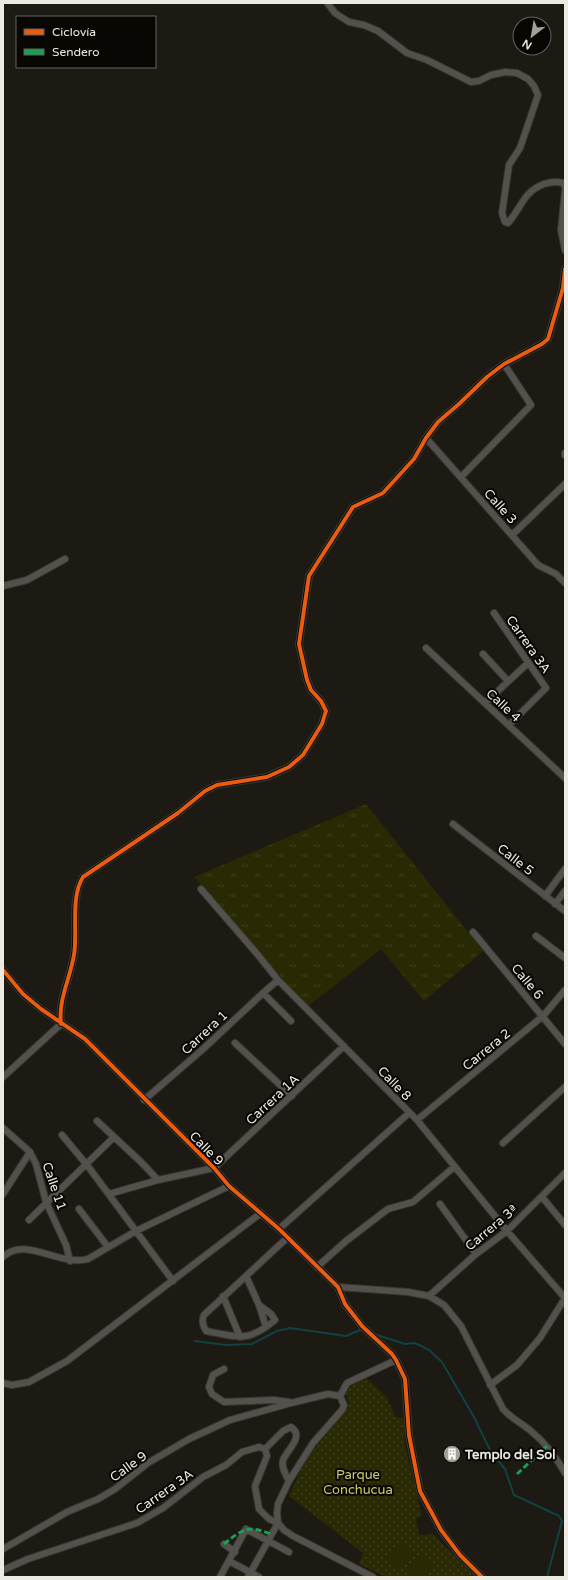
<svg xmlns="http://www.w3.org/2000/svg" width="568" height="1580" font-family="'Varela Round',sans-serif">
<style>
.grass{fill:url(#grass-tufts)}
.park{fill:url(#park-dots)}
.garden{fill:#292a03}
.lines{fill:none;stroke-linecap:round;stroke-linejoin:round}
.stream{stroke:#104245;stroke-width:2}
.minor-casing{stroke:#383631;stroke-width:8}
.minor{stroke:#53514c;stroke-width:6}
.quiet{stroke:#1a9f57;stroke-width:3;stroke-dasharray:6 3;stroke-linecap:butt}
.cycleway-casing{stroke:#080703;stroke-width:6}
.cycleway{stroke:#e95d12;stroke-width:4}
.labels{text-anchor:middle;stroke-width:4;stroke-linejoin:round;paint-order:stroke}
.street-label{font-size:13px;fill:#eceae1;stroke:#080703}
.poi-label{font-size:13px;font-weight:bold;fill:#eceae1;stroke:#080703;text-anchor:start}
.park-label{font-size:13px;fill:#cacd6c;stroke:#080703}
</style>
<defs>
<pattern id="grass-tufts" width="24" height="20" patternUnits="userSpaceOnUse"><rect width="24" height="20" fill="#292a03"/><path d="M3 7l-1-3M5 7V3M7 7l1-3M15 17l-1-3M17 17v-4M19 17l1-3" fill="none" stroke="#3e3f1b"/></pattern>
<pattern id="park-dots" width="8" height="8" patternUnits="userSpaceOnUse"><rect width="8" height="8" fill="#292a03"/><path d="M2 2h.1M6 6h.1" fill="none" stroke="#3e3f1b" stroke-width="1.8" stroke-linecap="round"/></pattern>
</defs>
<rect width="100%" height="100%" fill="#1c1a13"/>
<path class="grass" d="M 366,804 L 483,951 L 424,1001 L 381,949 L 307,1007 L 194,877 Z"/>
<path class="park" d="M 366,1378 L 387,1397 L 395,1416 L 404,1419 L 405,1446 L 422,1516 L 416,1518 L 419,1535 L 433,1534 L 476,1577 L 386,1577 L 359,1564 L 363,1553 L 289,1496 L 304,1463 L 349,1404 L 345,1390 Z"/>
<path class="garden" d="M 404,1541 L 415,1552 L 397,1570 L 386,1559 Z
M 424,1555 L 435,1565 L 423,1577 L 414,1577 L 408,1571 Z"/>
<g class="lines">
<path class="stream" d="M 374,1334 L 405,1344 L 415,1343 L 429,1350 L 442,1362 L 474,1417 L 491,1452 L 505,1469 L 514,1495 L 559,1516 L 562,1521 L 547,1577
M 195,1341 L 226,1345 L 252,1344 L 277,1331 L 290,1328 L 346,1336 L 360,1330 L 364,1331"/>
<defs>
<path id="minor" d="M 328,4 L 335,13 L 349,22 L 364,25 L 378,31 L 407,53 L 427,60 L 471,82 L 479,81 L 491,75 L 505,72 L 517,73 L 528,79 L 534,86 L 538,95 L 535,104 L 520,148 L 509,165 L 502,213 L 505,222 L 508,223 C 522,207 523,192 544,184 C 552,182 555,181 563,183 L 565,187
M 565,191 L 561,230 L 565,250
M 426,438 L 538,565 L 556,574 L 565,583
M 565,453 L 565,455
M 461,477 L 531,405 L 504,364
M 512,535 L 565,484
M 3,586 L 27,580 L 65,559
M 494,613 L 546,688 L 509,725
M 426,648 L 565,778
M 483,654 L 508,681
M 485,703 L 528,663
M 453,824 L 565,911
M 201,889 L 258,955 L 278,980 L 417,1120 L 507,1231 L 565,1298
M 545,896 L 565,869
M 555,904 L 565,891
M 473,932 L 565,1044
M 536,936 L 565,958
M 3,970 L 23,994 L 41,1009 L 85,1039 L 214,1168 L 229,1186 L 279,1229 L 338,1287 L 345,1304 L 362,1326 L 392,1354 L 396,1360 L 405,1379 L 409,1435 L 420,1491 L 441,1530 L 460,1555 L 482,1577
M 263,993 L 291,1021
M 61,1024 C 58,1000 70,979 74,955 C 78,932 70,898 83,877 L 178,813 L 205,791 L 217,785 L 267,777 L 289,767 L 303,755 L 322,724 L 326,711 L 321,701 L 311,690 L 307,680 L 299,644 L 309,576 L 353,507 L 383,493 L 414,459 L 426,438 L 438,422 L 459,404 L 487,377 L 504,364 L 542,344 L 548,339 L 563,288 L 565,269
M 235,1043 L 292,1096
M 3,1077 L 61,1024
M 144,1100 L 202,1050 L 263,993 L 278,980
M 417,1120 L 543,1016 L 565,990
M 97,1121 L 141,1162 L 158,1180
M 3,1128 L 30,1152 L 36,1164 L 46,1202 L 66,1245 L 70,1261
M 62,1135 L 87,1165 L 173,1281
M 503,1143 L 565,1087
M 214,1168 L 344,1046
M 3,1194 L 30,1152
M 109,1194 L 158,1180 L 214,1168
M 542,1197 L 565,1225
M 440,1204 L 476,1254
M 79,1209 L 108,1247
M 29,1220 L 114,1137
M 279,1229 L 409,1113
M 3,1257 C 25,1235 59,1267 88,1259 L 136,1231 L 229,1186
M 317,1267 L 346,1241 L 388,1209 L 413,1202 L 454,1167
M 246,1276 L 259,1305 L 266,1327
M 338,1287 L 408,1292 L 429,1296 L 444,1305 L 461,1326 L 503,1409 C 513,1420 522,1423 532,1432 C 547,1444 556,1457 565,1473
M 223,1296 L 240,1337
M 429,1296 L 476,1254 L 507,1231 L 565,1173
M 259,1305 L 271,1314 L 275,1320 C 248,1343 238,1337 206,1331 C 203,1326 201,1321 204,1315 L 287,1238
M 224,1369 L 213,1375 L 209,1387 L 212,1394 L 224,1402 L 274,1400 L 289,1402
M 3,1383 L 12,1385 L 29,1382 L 67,1361 L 261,1213
M 490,1385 L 517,1365 L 540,1338 L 565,1298
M 340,1396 L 347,1383 L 396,1360
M 265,1449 L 267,1456 L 255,1486 L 259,1509 L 269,1519 L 278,1523 L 284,1530 L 293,1536 L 373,1577
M 265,1449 L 283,1431 L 291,1427 C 305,1436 287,1450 283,1460 C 281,1467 286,1475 289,1481
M 224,1544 L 235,1552
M 3,1549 L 67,1512 L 98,1499 L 115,1489 L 148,1463 L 189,1439 L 230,1420 L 291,1403 L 328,1394 L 340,1396
M 229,1561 L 259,1577
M 3,1570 L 28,1559 L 137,1523 L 163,1508 L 203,1477 L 226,1465 L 242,1452 L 259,1447 L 265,1449
M 220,1577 L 246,1529 L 289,1552
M 248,1577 L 278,1523 L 277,1513 L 278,1504 L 289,1481 L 313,1443 L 342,1410 L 344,1405 L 340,1396"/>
</defs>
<use href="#minor" class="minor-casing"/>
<use href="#minor" class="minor"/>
<path class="quiet" d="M 517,1474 L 547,1446
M 224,1544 C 243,1529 247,1525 271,1534"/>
<defs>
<path id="cycleway" d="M 3,970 L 23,994 L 41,1009 L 85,1039 L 214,1168 L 229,1186 L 279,1229 L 338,1287 L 345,1304 L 362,1326 L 392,1354 L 396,1360 L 405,1379 L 409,1435 L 420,1491 L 441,1530 L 460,1555 L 482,1577
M 61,1024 C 58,1000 70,979 74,955 C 78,932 70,898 83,877 L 178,813 L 205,791 L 217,785 L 267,777 L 289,767 L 303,755 L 322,724 L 326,711 L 321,701 L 311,690 L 307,680 L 299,644 L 309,576 L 353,507 L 383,493 L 414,459 L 426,438 L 438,422 L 459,404 L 487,377 L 504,364 L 542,344 L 548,339 L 563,288 L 565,269"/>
</defs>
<use href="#cycleway" class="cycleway-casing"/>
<use href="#cycleway" class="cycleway"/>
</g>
<defs>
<symbol id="building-disc" viewBox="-11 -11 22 22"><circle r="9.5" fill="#a3a199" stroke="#080703"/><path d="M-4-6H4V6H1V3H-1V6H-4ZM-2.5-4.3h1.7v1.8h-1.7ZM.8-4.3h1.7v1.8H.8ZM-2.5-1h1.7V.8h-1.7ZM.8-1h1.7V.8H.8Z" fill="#fff"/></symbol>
</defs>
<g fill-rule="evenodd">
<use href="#building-disc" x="442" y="1444" width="20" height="20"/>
</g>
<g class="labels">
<g class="street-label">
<text transform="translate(501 506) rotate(48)" y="5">Calle 3</text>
<text transform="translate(529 644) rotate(55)" y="5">Carrera 3A</text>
<text transform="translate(504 705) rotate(43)" y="5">Calle 4</text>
<text transform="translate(516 859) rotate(38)" y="5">Calle 5</text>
<text transform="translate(528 981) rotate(50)" y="5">Calle 6</text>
<text transform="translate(204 1032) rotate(-43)" y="5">Carrera 1</text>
<text transform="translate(486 1049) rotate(-39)" y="5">Carrera 2</text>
<text transform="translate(395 1083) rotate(46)" y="5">Calle 8</text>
<text transform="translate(272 1099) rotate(-43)" y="5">Carrera 1A</text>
<text transform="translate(207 1148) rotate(45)" y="5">Calle 9</text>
<text transform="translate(55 1186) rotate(71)" y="5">Calle 11</text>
<text transform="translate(491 1227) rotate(-40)" y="5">Carrera 3ª</text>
<text transform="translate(128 1466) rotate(-36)" y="5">Calle 9</text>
<text transform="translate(164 1491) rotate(-35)" y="5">Carrera 3A</text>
</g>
<g class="poi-label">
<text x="465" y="1459">Templo del Sol</text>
</g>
<g class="park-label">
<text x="358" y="1479">Parque<tspan x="358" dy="15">Conchucua</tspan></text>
</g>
</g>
<rect width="568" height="1580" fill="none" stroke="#eceae1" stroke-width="8"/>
<rect x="16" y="16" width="140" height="52" fill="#080703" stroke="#63625c"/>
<rect x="24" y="29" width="20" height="6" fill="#e95d12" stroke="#63625c"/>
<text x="52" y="36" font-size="12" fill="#eceae1">Ciclovía</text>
<rect x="24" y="49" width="20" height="6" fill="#1a9f57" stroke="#63625c"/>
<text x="52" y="56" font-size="12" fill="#eceae1">Sendero</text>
<g transform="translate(532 36) rotate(211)"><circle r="19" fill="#080703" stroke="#63625c"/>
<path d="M0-3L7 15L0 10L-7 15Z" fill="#a3a199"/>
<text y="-6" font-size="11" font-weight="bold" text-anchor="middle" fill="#eceae1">N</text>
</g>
</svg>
